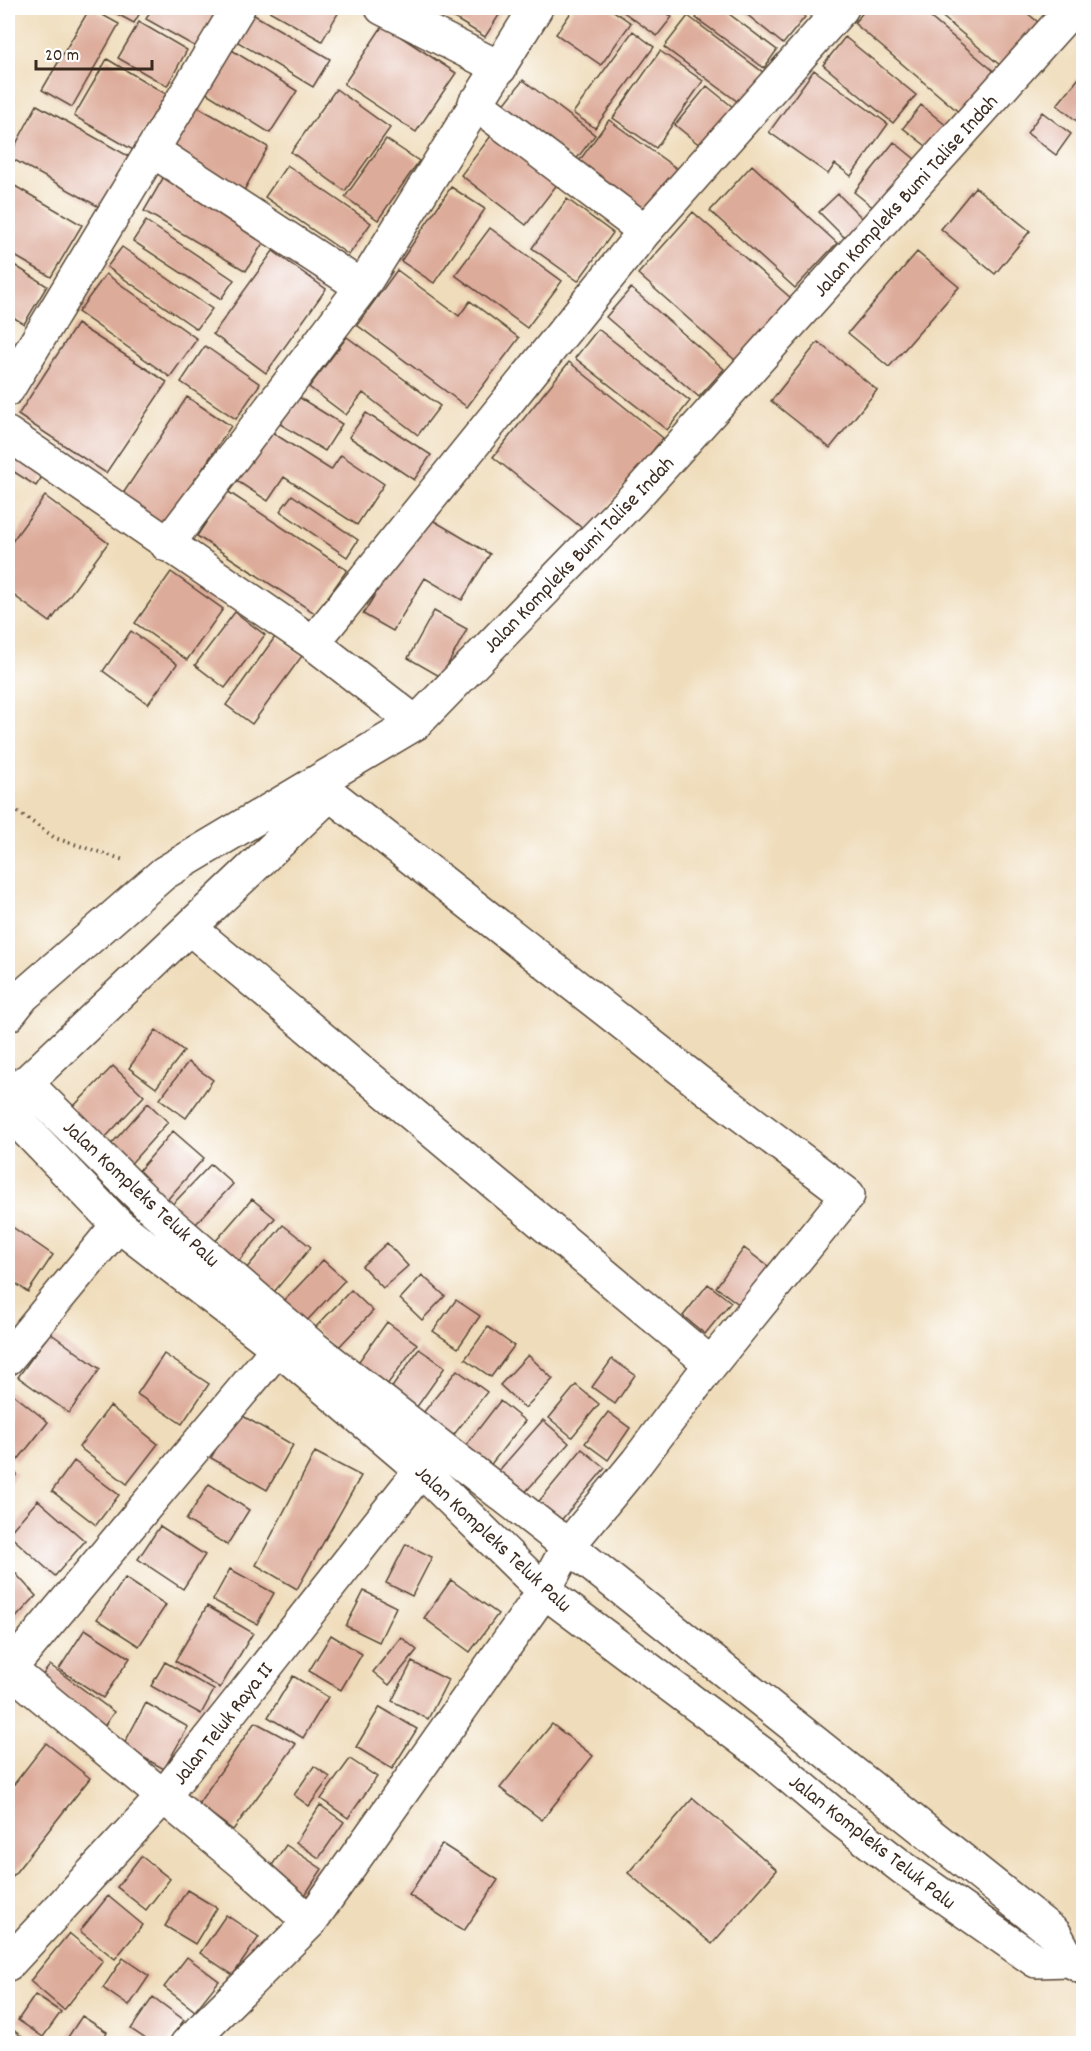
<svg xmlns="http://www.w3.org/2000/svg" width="1091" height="2051" font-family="Dekko,sans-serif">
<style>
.building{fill:#ddab9a}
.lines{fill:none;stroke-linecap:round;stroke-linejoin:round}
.minor-casing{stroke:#564535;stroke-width:36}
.path{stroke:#564535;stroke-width:4;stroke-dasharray:1.5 4.5;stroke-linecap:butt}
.minor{stroke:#fff;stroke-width:33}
.labels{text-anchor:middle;stroke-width:6;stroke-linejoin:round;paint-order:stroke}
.street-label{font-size:21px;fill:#3b2a1e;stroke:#fff}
</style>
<rect width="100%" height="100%" fill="#fff"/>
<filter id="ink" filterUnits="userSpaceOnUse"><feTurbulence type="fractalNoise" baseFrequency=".0167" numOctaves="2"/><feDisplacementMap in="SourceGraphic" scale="12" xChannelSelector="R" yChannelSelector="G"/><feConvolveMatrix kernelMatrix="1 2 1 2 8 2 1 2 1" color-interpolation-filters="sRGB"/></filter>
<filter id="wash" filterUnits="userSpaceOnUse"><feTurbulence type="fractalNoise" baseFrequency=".008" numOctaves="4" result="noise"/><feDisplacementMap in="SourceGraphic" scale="24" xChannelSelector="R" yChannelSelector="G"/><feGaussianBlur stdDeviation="1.35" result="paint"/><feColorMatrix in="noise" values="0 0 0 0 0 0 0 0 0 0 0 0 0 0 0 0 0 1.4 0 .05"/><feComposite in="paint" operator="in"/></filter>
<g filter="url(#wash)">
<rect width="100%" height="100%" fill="#efdcba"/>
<g id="blocks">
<path class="building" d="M 90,8 L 119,24 L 72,107 L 42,90 Z
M 106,8 L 143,8 L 134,23 Z
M 152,8 L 218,8 L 196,47 L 146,19 Z
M 264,8 L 341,8 L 322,41 Z
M 454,8 L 493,8 L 501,12 L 485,37 L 449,15 Z
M 574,8 L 609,8 L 631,23 L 601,65 L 556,34 Z
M 618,8 L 659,8 L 672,17 L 657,36 Z
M 703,8 L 721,8 L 777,50 L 764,68 L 696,18 Z
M 739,8 L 794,8 L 805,17 L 783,44 Z
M 867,8 L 919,8 L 996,73 L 961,114 L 854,23 Z
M 932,8 L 1021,8 L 1044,27 L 1007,71 Z
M 249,12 L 330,59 L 313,87 L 233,39 Z
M 688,16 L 768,76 L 745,107 L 664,47 Z
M 139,22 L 187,50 L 167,86 L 118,58 Z
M 383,25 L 456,73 L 416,132 L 344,84 Z
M 633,31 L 654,47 L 595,128 L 573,113 Z
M 845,37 L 916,95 L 893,123 L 823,65 Z
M 227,47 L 297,91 L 270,133 L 200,89 Z
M 660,51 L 703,81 L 656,148 L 613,118 Z
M 107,59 L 166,94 L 133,150 L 74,116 Z
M 814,70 L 888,124 L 851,176 L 835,164 L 828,174 L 769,132 Z
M 1083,73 L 1083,126 L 1057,105 Z
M 523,80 L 595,135 L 575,161 L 503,106 Z
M 707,86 L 739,112 L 707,151 L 675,125 Z
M 336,89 L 390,128 L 345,191 L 291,152 Z
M 191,103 L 268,147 L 242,194 L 164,150 Z
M 37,105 L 130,157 L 101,208 L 9,157 Z
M 921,105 L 948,127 L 930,149 L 903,128 Z
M 1042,112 L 1071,134 L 1056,155 L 1027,133 Z
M 609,120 L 680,171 L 645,220 L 574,168 Z
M 494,132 L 559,182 L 526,225 L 461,175 Z
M 386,139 L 419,161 L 378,220 L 345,197 Z
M 894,142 L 915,159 L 875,209 L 854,192 Z
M 287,165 L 371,223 L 349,255 L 265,197 Z
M 752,165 L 837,243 L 795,288 L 710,211 Z
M 166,173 L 269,233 L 246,271 L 144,211 Z
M 8,182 L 82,225 L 51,277 L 8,252 Z
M 451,187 L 485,209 L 434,283 L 401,261 Z
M 975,187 L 1030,231 L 995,274 L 941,229 Z
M 838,194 L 867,223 L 848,241 L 819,212 Z
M 567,199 L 613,233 L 578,281 L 532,248 Z
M 693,212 L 792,299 L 736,361 L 638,274 Z
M 146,221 L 234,280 L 221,299 L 133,241 Z
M 490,228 L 562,281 L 527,328 L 455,275 Z
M 122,247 L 212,309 L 197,329 L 107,267 Z
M 273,251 L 326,289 L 266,373 L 213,334 Z
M 917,252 L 959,287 L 889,367 L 848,333 Z
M 8,261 L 47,286 L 24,324 L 8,314 Z
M 397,270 L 459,316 L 470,301 L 519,338 L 467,407 L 357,325 Z
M 106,274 L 197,339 L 170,377 L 78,312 Z
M 631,288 L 724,369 L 699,397 L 606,317 Z
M 77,324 L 167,382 L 106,473 L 18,415 Z
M 598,329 L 690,401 L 667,430 L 575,358 Z
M 347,337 L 440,406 L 418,435 L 363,393 L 346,415 L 309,387 Z
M 818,342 L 877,390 L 830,448 L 771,401 Z
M 205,346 L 260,384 L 236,419 L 181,382 Z
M 569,362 L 663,438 L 587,532 L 493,457 Z
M 297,396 L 342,424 L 325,451 L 280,424 Z
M 187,397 L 231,426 L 164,527 L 120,498 Z
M 366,413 L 431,455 L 414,480 L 349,437 Z
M 270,431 L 331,470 L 341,455 L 384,484 L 357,525 L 284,477 L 268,501 L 237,481 Z
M 13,447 L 47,469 L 36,486 L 8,468 L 8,456 Z
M 227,491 L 347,570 L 316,614 L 197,536 Z
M 292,495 L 358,540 L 347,557 L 280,511 Z
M 45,496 L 108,543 L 50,622 L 8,591 L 8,547 Z
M 424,515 L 490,554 L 462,600 L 425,578 L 393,631 L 363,614 Z
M 171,572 L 223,609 L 187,660 L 135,623 Z
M 434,611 L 467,629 L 441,677 L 408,658 Z
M 235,612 L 265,635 L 225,688 L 195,665 Z
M 131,631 L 177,664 L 148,704 L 103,671 Z
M 275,637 L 302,656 L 252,724 L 226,705 Z
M 156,1030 L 184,1051 L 156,1088 L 129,1068 Z
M 188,1062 L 213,1080 L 186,1118 L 160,1099 Z
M 113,1066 L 144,1096 L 102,1141 L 70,1110 Z
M 148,1103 L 168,1122 L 126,1169 L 106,1150 Z
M 173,1131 L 204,1158 L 167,1200 L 136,1174 Z
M 211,1164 L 233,1184 L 194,1226 L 172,1205 Z
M 252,1199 L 275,1218 L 237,1263 L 214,1243 Z
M 8,1224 L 53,1255 L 28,1292 L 8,1278 Z
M 283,1225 L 311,1247 L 274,1292 L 246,1269 Z
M 387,1243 L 408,1266 L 383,1288 L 362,1266 Z
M 744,1248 L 773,1270 L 744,1308 L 716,1287 Z
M 323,1260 L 345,1280 L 303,1325 L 281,1304 Z
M 422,1275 L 445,1296 L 422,1320 L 400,1299 Z
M 708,1284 L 731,1302 L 705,1334 L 683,1316 Z
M 351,1290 L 373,1311 L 336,1350 L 314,1329 Z
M 456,1300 L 480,1316 L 458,1348 L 433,1331 Z
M 387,1322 L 417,1344 L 384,1389 L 354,1368 Z
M 488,1327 L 514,1346 L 491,1377 L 465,1359 Z
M 50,1333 L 100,1369 L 69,1413 L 18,1377 Z
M 419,1349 L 445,1367 L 414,1411 L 388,1393 Z
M 164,1354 L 209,1384 L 182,1424 L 137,1394 Z
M 528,1355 L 553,1379 L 525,1408 L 500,1385 Z
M 612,1359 L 635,1375 L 615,1404 L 592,1387 Z
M 457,1370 L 487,1392 L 449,1441 L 419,1418 Z
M 576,1385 L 599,1404 L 572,1437 L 549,1418 Z
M 8,1390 L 48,1422 L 17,1461 L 8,1453 Z
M 500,1401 L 525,1421 L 488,1468 L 463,1449 Z
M 110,1406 L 158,1444 L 127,1484 L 79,1447 Z
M 236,1412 L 293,1445 L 267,1490 L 211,1458 Z
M 608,1412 L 630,1428 L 608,1460 L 585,1443 Z
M 543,1420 L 569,1443 L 521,1497 L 495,1475 Z
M 582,1449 L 605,1468 L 558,1524 L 536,1505 Z
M 315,1452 L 361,1476 L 297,1589 L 256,1565 Z
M 74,1461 L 119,1495 L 96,1525 L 52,1491 Z
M 8,1467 L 17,1474 L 8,1486 Z
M 209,1484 L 249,1510 L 227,1545 L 186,1520 Z
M 38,1500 L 85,1541 L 55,1576 L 8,1534 Z
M 160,1526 L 205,1555 L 183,1589 L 138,1559 Z
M 406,1544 L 432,1557 L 412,1596 L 386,1583 Z
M 8,1565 L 36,1596 L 8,1626 Z
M 230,1569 L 274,1593 L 257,1624 L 213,1600 Z
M 125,1578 L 166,1605 L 139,1646 L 97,1619 Z
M 451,1580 L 498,1614 L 470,1652 L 424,1618 Z
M 364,1591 L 396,1607 L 379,1642 L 346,1626 Z
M 207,1606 L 253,1633 L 220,1688 L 175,1661 Z
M 85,1629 L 130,1658 L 103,1698 L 59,1669 Z
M 331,1635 L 362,1654 L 341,1690 L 309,1671 Z
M 401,1637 L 417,1650 L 389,1685 L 373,1672 Z
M 165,1662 L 214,1690 L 201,1714 L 151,1686 Z
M 412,1662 L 448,1680 L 428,1719 L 392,1701 Z
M 50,1665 L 114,1712 L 101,1731 L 36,1684 Z
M 293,1676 L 328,1697 L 303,1738 L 268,1717 Z
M 146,1703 L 188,1727 L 164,1769 L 123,1746 Z
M 380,1707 L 417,1729 L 392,1769 L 356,1747 Z
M 255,1722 L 296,1744 L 233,1830 L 198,1804 Z
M 552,1724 L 593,1756 L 542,1820 L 500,1788 Z
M 46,1743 L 90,1778 L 8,1882 L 8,1792 Z
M 350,1759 L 377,1777 L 348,1818 L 321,1799 Z
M 314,1766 L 330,1777 L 309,1806 L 294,1795 Z
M 693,1798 L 777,1870 L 712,1944 L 628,1873 Z
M 320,1805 L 344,1822 L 319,1858 L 296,1842 Z
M 442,1844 L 498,1880 L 464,1931 L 409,1895 Z
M 286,1845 L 322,1869 L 303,1898 L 266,1874 Z
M 141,1856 L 170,1879 L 146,1910 L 117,1887 Z
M 187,1890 L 217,1908 L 195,1944 L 165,1926 Z
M 108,1896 L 143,1925 L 115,1959 L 80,1931 Z
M 226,1915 L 259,1937 L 233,1975 L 200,1953 Z
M 69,1933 L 103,1961 L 64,2010 L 30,1981 Z
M 187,1957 L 219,1981 L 195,2011 L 164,1987 Z
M 123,1958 L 149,1976 L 129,2006 L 103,1988 Z
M 35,1995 L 61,2012 L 43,2037 L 18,2020 Z
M 153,1997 L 184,2020 L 167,2043 L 152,2043 L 131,2029 Z
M 82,2016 L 107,2032 L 100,2043 L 64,2043 Z
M 8,2026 L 30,2043 L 8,2043 Z"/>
</g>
</g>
<g filter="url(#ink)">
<use href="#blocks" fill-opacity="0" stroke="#564535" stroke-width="1.5"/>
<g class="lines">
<defs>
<path id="minor" d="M 382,8 L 500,68
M 475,103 L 645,231
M 152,150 L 362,287
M 8,389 L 238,8
M 8,434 L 313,643 L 416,723
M 167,545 L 362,287 L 536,8
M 313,643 L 645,231 L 842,8
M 191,929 L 711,1364
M 8,1015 L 23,996 L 164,873 L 416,723 L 632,500 L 1073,8
M 25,1082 L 153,1209 L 315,1349 L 568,1546 L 1055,1934 L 1069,1960
M 8,1100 L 330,794 L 698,1082 L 848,1195 L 711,1364 L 637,1462 L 568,1546 L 544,1591 L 310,1922 L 187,2044
M 8,1111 L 118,1225 L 278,1348 L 421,1470 L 544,1591 L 765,1756 L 836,1816 L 903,1868 L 1036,1961 L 1069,1960 L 1084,1968
M 8,1358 L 118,1225
M 8,1668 L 246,1865 L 310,1922
M 8,1671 L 278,1348
M 8,1964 L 163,1797 L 421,1470"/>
</defs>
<use href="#minor" class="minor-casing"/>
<path class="path" d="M 8,805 L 55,838 L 124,860"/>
<use href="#minor" class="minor"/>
</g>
</g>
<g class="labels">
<g class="street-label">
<text transform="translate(905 195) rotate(-48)" y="7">Jalan Kompleks Bumi Talise Indah</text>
<text transform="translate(578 554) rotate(-46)" y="7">Jalan Kompleks Bumi Talise Indah</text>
<text transform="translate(142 1193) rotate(43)" y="7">Jalan Kompleks Teluk Palu</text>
<text transform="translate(494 1538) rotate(43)" y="7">Jalan Kompleks Teluk Palu</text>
<text transform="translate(222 1723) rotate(-52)" y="7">Jalan Teluk Raya II</text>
<text transform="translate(873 1841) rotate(38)" y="7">Jalan Kompleks Teluk Palu</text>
</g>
</g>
<rect width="1091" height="2051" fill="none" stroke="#fff" stroke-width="30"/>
<path d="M36 60v9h116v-9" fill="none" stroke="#3b2a1e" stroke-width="3"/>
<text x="45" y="60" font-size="18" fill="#3b2a1e" stroke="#ffffff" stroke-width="4.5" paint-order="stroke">20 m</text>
</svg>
